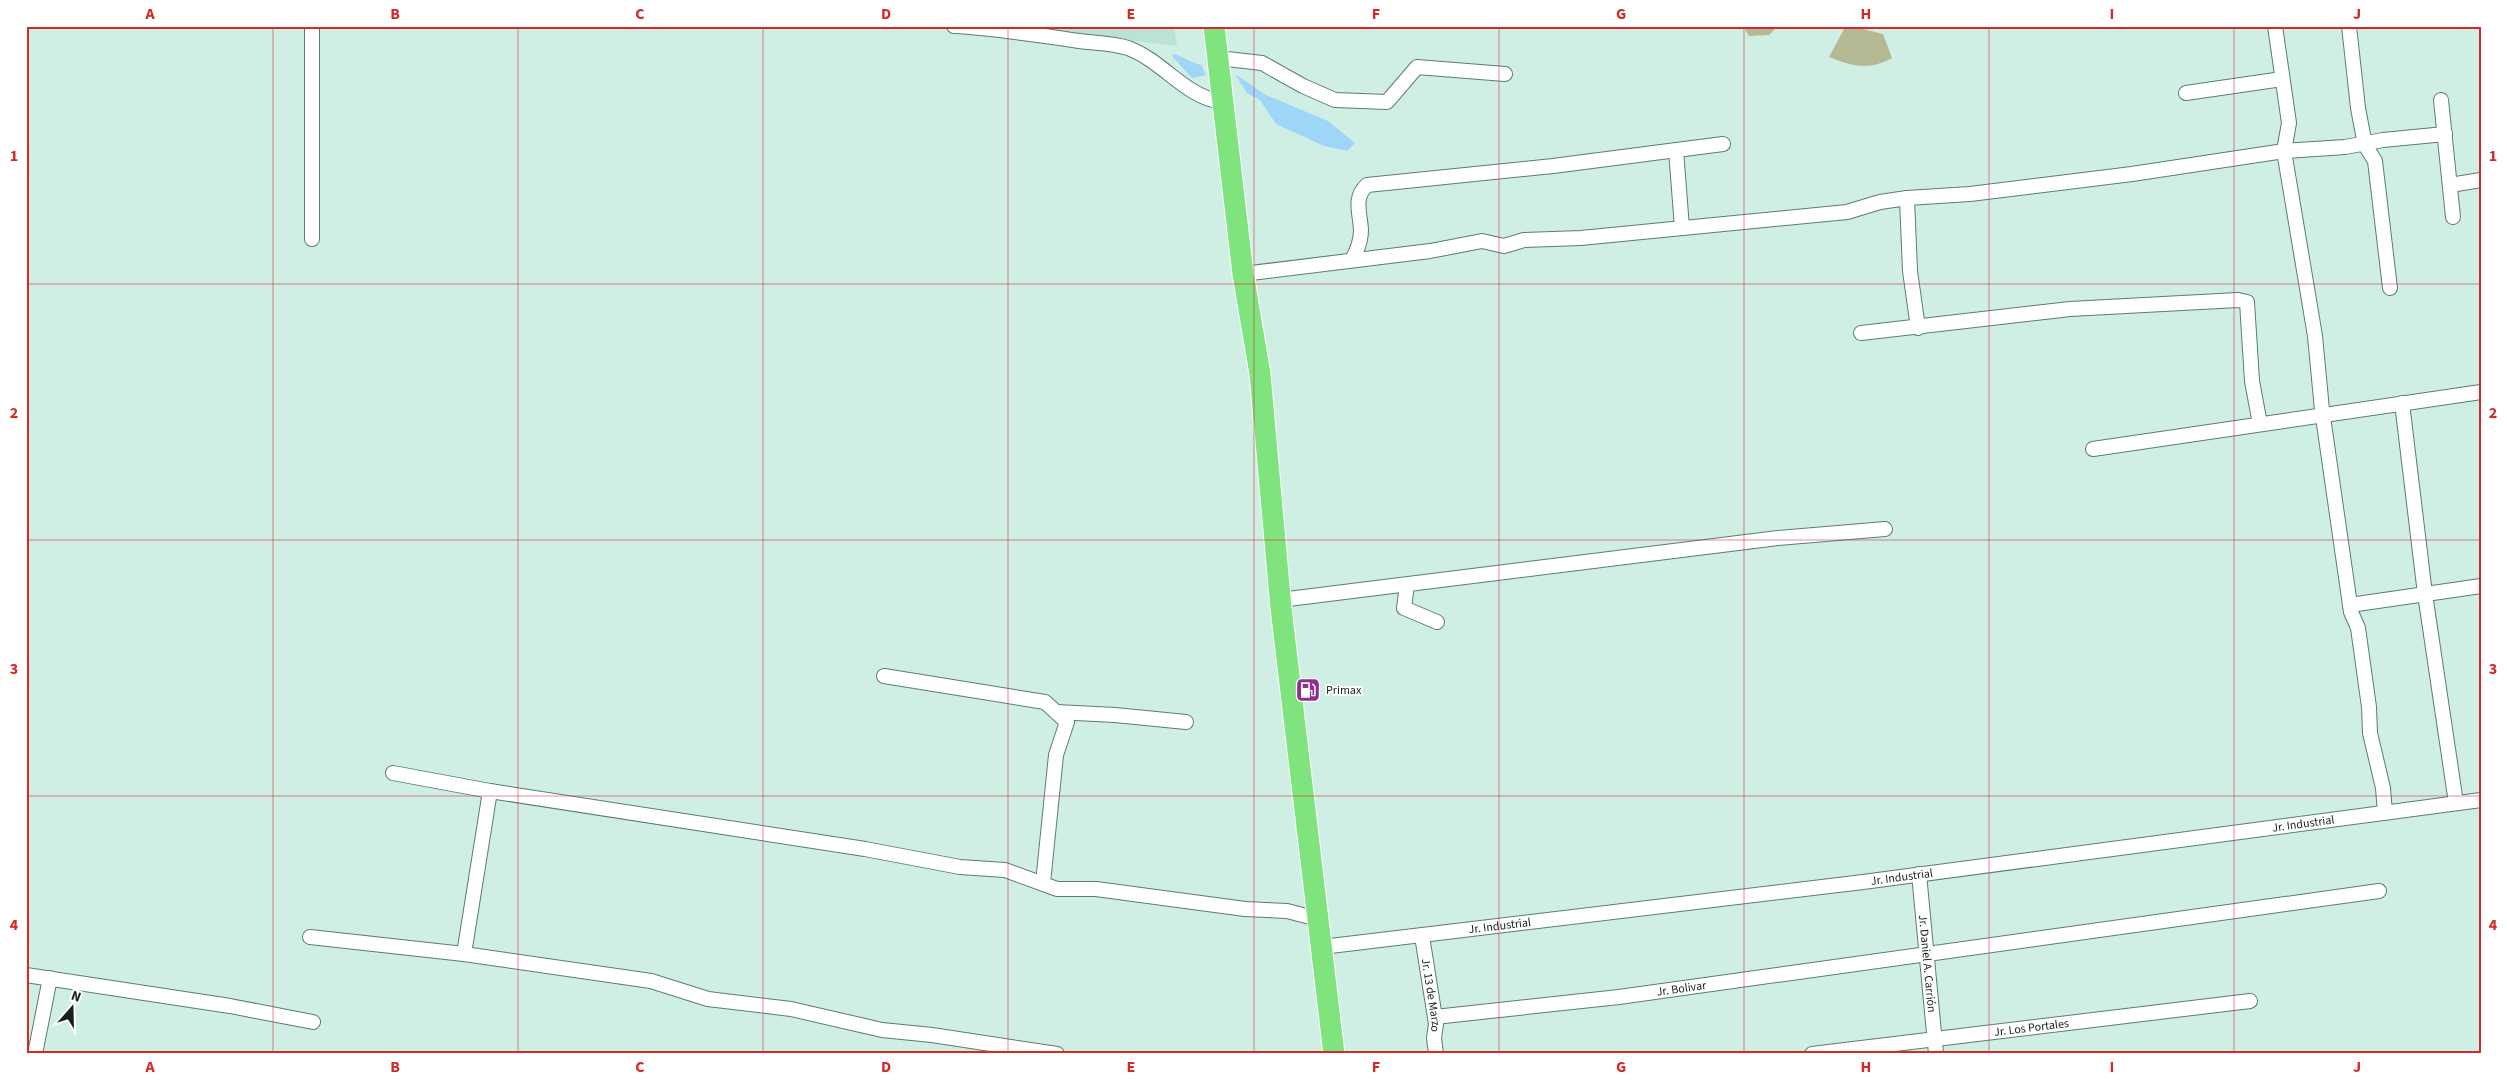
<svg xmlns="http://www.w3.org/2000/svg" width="2507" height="1080" font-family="'Source Sans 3',sans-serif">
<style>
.built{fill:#bbe2d6}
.green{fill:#b4b994}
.water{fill:#9ed6f7}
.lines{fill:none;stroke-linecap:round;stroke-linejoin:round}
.minor-casing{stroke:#5e7b72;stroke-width:16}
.highway-casing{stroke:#fff;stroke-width:23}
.minor{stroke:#fff;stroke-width:14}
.highway{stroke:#80e47e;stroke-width:21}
.grid{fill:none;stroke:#d62828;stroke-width:1;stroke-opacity:0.55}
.labels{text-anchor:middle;stroke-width:4;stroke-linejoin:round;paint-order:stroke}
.poi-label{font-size:12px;fill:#15201d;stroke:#fff;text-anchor:start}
.street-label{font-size:12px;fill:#15201d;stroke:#fff}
.neatline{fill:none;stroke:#d62828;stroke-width:2}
.grid-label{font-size:16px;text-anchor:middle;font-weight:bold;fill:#d62828}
</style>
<rect width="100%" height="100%" fill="#cfefe5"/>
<path class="built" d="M 1012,26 L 1174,26 L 1177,46 Z"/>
<path class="green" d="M 1743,26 L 1778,26 L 1769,35 L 1749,36 Z
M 1814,26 L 1860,26 L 1863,29 L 1883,34 L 1892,58 C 1869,71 1851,66 1829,57 L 1844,29 L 1814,29 Z"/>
<path class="water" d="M 1174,54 C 1184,57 1191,63 1201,65 L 1206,75 L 1192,78 L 1172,56 Z
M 1235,74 L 1264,94 L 1328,121 L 1355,143 L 1347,151 L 1324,146 L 1276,124 L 1260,100 L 1247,93 Z"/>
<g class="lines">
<defs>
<g id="minor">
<path d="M 312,26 L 312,239"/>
<path d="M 954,26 C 996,28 1037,35 1079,41 C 1094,43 1113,43 1128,48 C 1163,61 1185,97 1222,102"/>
<path d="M 2275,26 L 2289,123 L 2284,151 L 2315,336 L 2322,410 L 2351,612 L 2358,628 L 2369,707 L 2370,733 L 2383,788 L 2385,813"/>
<path d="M 2349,26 L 2358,108 L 2365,145 L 2375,161 L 2390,288"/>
<path d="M 1218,58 L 1262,63 L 1303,86 L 1335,100 L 1387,102 L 1417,67 L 1505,74"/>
<path d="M 2186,93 L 2282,79"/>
<path d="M 2441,100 L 2453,217"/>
<path d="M 1676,150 L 1682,228"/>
<path d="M 2450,185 L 2481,180"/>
<path d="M 1907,198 L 1970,194 L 2132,174 L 2284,151 L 2345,147 L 2383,140 L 2445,134"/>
<path d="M 1352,260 C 1357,251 1361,241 1361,230 C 1360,212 1353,198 1367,185 L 1553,166 L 1723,144"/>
<path d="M 1243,274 L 1430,251 L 1482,241 L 1504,246 L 1524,240 L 1581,238 L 1847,212 L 1880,202 L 1907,198 L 1910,271 L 1918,328"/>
<path d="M 1861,333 L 2070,309 L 2238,300 L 2247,302 L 2252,381 L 2260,424"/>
<path d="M 2402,403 L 2425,594 L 2456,803"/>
<path d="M 2093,449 L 2481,392"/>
<path d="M 1407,585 L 1404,608 L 1437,622"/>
<path d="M 1280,600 L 1778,538 L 1885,529"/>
<path d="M 2350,605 L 2481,586"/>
<path d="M 884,676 L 1045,702 L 1067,722 L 1056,755 L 1043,883"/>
<path d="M 1056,712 L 1115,715 L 1186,722"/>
<path d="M 393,773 L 490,791 L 865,849 L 960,867 L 1005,870 L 1057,889 L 1096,889 L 1245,909 L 1287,911 L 1318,919"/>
<path id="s1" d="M 1919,874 L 1936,1054"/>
<path id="s2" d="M 1422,936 L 1436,1024 L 1434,1038 L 1436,1054"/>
<path d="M 310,937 L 464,954 L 651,981 L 708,999 L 791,1009 L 882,1030 L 932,1035 L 1057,1054"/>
<path id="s3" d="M 1322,947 L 1863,882 L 2481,800"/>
<path d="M 464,954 L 490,791"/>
<path d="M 26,975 L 230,1006 L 313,1022"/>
<path id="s4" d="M 1435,1017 L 1619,997 L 2379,891"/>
<path d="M 35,1054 L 50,978"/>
<path id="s5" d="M 1812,1054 L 2250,1001"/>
</g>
<path id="highway" d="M 1214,26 L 1243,274 L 1260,374 L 1281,608 L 1334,1054"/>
</defs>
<use href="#minor" class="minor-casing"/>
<use href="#highway" class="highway-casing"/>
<use href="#minor" class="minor"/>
<use href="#highway" class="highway"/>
</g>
<path class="grid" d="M 273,26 L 273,1054M 518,26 L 518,1054M 763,26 L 763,1054M 1008,26 L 1008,1054M 1254,26 L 1254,1054M 1499,26 L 1499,1054M 1744,26 L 1744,1054M 1989,26 L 1989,1054M 2234,26 L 2234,1054M 26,284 L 2481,284M 26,540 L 2481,540M 26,796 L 2481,796"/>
<defs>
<symbol id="fuel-square" viewBox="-11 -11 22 22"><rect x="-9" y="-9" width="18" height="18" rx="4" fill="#922d93" stroke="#fff"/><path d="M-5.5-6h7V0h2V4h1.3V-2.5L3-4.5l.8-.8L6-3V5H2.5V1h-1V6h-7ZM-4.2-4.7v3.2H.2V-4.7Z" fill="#fff"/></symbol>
</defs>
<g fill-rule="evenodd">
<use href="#fuel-square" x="1294" y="676" width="28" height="28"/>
</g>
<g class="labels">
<g class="poi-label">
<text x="1326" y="694">Primax</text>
</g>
<g class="street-label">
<text dy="4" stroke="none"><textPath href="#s3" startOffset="989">Jr. Industrial</textPath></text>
<text dy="4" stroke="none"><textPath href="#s3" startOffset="584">Jr. Industrial</textPath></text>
<text dy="4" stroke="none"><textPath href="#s3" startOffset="179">Jr. Industrial</textPath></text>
<text dy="4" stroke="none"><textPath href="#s1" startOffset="90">Jr. Daniel A. Carrión</textPath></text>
<text dy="4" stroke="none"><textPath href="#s4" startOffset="248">Jr. Bolivar</textPath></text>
<text dy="4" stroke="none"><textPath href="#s2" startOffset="60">Jr. 13 de Marzo</textPath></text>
<text dy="4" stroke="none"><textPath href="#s5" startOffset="221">Jr. Los Portales</textPath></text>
</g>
</g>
<rect width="2507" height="1080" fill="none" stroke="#ffffff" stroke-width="55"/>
<g transform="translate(72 1008) rotate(20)" stroke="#ffffff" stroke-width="4" paint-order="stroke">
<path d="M0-4L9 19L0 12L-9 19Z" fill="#15201d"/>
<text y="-8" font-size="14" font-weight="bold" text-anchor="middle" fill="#15201d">N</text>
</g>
<rect x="28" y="28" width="2452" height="1024" class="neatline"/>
<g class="grid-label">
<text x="150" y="19">A</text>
<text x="395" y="19">B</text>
<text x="640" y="19">C</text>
<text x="886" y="19">D</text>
<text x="1131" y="19">E</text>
<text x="1376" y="19">F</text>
<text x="1621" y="19">G</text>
<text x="1866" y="19">H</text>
<text x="2112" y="19">I</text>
<text x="2357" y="19">J</text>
<text x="14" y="161">1</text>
<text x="2493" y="161">1</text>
<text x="14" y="418">2</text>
<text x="2493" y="418">2</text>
<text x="14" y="674">3</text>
<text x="2493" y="674">3</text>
<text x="14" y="930">4</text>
<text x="2493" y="930">4</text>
<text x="150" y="1072">A</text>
<text x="395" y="1072">B</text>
<text x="640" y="1072">C</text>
<text x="886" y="1072">D</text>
<text x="1131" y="1072">E</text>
<text x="1376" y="1072">F</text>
<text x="1621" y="1072">G</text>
<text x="1866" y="1072">H</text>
<text x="2112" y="1072">I</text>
<text x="2357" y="1072">J</text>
</g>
</svg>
